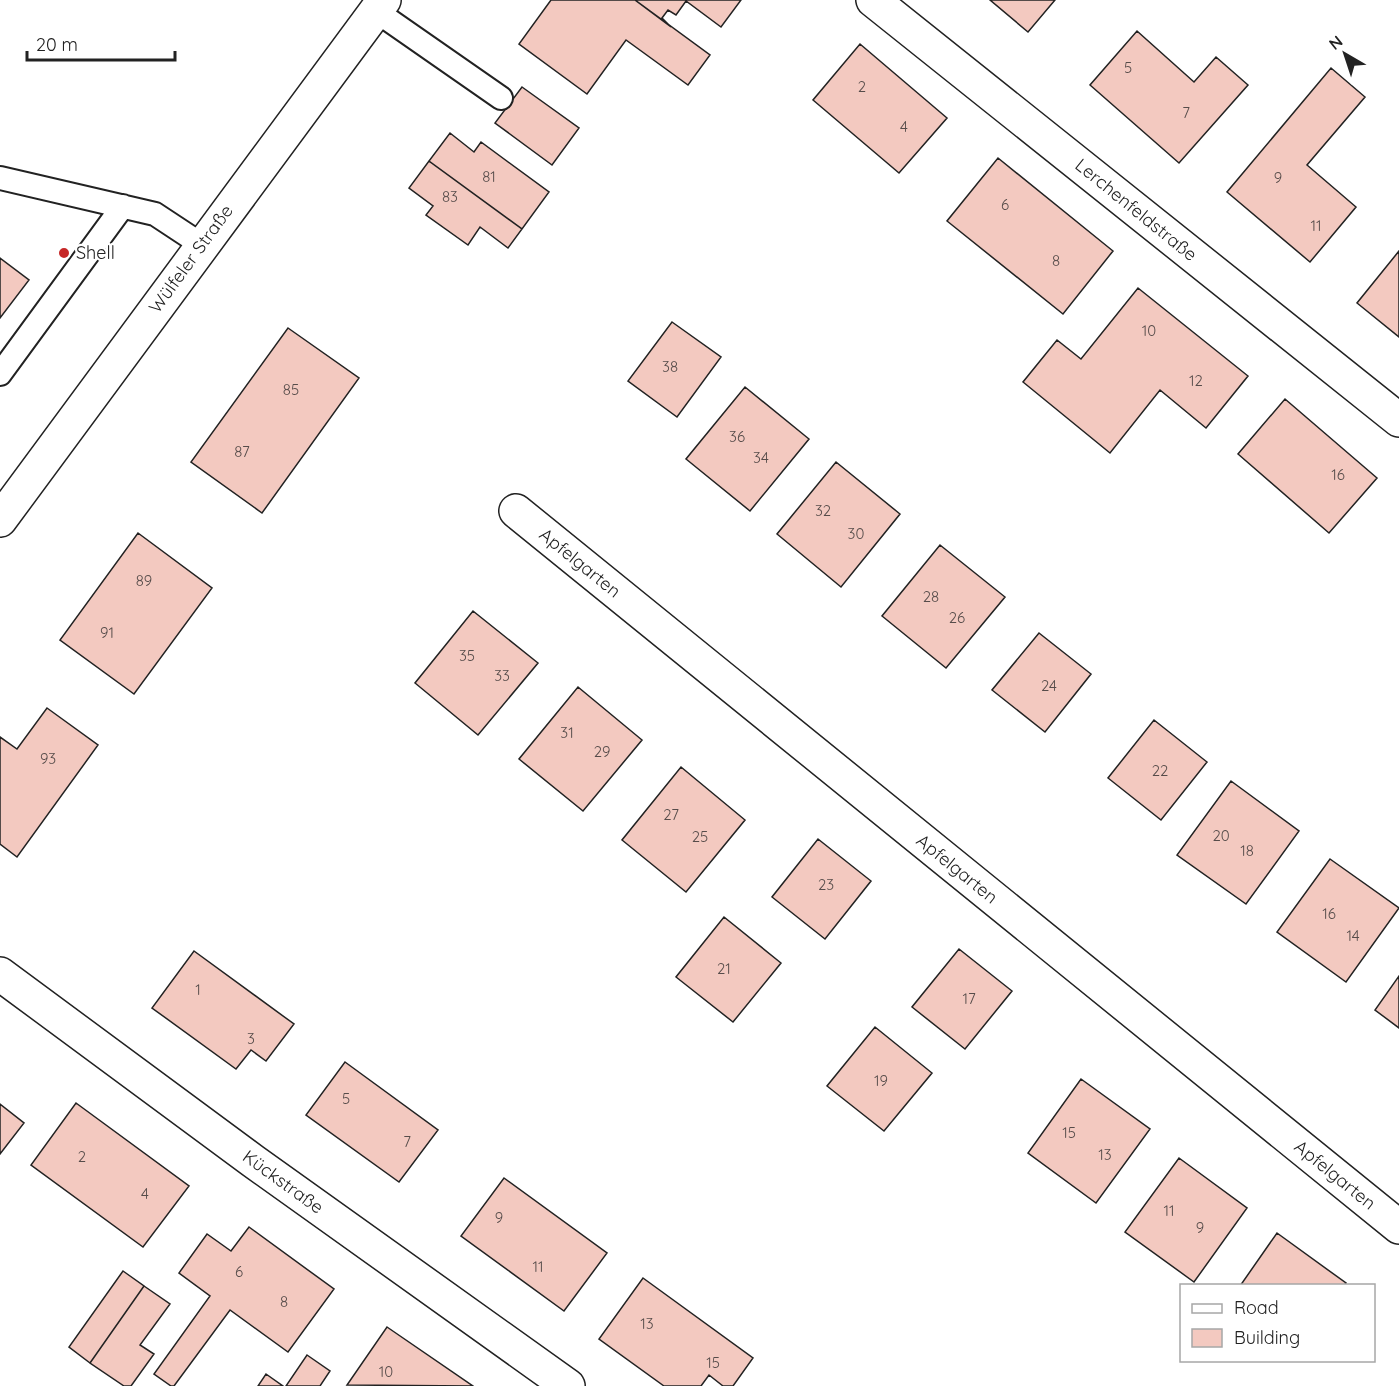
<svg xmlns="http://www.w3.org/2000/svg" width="1399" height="1386" font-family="Quicksand,sans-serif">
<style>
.building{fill:#f3c9c0;stroke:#222;stroke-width:1.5}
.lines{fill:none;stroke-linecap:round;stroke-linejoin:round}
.lane-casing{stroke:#222;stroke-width:26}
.street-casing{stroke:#222;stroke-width:36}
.secondary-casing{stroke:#222;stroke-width:36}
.lane{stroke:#fff;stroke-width:22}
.street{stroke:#fff;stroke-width:33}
.secondary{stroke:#fff;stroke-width:33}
.poi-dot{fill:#c62828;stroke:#fff;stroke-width:2}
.labels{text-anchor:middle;stroke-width:4.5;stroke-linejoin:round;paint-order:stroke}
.number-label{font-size:15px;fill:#564c4a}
.street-label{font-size:18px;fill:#222;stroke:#fff}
.poi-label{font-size:18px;fill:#222;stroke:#fff;text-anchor:start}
</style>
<rect width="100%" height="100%" fill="#fff"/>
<path class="building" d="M 551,0 L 635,0 L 710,55 L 688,85 L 626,40 L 587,94 L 519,44 Z
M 635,0 L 741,0 L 721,27 L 686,1 L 676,15 L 668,10 L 662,18 L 671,27 Z
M 990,0 L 1055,0 L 1028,32 Z
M 1137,31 L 1194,82 L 1216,57 L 1248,85 L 1179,163 L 1090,85 Z
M 860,44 L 947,118 L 899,173 L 813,100 Z
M 1331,68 L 1365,97 L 1307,165 L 1356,207 L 1310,262 L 1227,192 Z
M 522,87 L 579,128 L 552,165 L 495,123 Z
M 450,133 L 474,152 L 481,142 L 549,192 L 522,229 L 429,161 Z
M 998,158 L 1113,251 L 1063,314 L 947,221 Z
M 429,161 L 522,229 L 508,248 L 480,227 L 468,245 L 426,215 L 433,206 L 409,188 Z
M 1399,251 L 1399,337 L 1357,303 Z
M 0,258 L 29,280 L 0,318 Z
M 1138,288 L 1248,376 L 1206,428 L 1160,390 L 1110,453 L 1023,382 L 1057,340 L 1081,359 Z
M 672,322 L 721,357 L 677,417 L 628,381 Z
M 288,328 L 359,378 L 262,513 L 191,462 Z
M 745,387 L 809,439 L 750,511 L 686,459 Z
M 1285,399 L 1377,478 L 1329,533 L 1238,454 Z
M 836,462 L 900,514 L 841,587 L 777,534 Z
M 138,533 L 212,588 L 134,694 L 60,640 Z
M 940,545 L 1005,597 L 946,668 L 882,616 Z
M 473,611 L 538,663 L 478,735 L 415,683 Z
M 1039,633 L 1091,674 L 1045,732 L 992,690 Z
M 578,687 L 642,740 L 583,811 L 519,759 Z
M 47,708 L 98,745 L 17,857 L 0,844 L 0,737 L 17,749 Z
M 1154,720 L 1207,762 L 1161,820 L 1108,778 Z
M 681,767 L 745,820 L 686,892 L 622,840 Z
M 1231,781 L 1299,831 L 1246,904 L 1177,855 Z
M 818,839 L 871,881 L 825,939 L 772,897 Z
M 1330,859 L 1399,908 L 1346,982 L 1277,932 Z
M 724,917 L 781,963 L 733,1022 L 676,977 Z
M 959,949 L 1012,991 L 965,1049 L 912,1007 Z
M 194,951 L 294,1024 L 266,1061 L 251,1050 L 236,1069 L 152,1008 Z
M 1399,976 L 1399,1028 L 1375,1010 Z
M 875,1027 L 932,1073 L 884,1131 L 827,1086 Z
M 345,1062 L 438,1130 L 399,1182 L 306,1115 Z
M 1081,1079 L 1150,1129 L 1096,1203 L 1028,1153 Z
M 76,1103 L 189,1186 L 143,1247 L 31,1165 Z
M 0,1104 L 24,1123 L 0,1154 Z
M 1179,1158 L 1247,1208 L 1194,1282 L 1125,1232 Z
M 504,1178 L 607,1253 L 564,1311 L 461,1236 Z
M 249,1227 L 334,1289 L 288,1352 L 230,1310 L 174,1386 L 171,1386 L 154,1374 L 210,1296 L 179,1273 L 207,1234 L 231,1251 Z
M 1277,1233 L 1346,1283 L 1344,1286 L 1240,1286 Z
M 123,1271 L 144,1286 L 90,1363 L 69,1347 Z
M 643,1278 L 753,1358 L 733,1386 L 723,1386 L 709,1375 L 701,1386 L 664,1386 L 599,1339 Z
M 144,1286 L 170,1304 L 140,1345 L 154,1354 L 131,1386 L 124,1386 L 90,1363 Z
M 387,1327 L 473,1386 L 347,1385 Z
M 307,1355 L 330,1371 L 320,1386 L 286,1386 Z
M 266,1374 L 283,1386 L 258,1386 Z"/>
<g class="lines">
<defs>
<path id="lane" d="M 376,11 L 501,98
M 0,178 L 155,214 L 202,245
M 0,374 L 123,206"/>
<path id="street" d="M 873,0 L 1399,420
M 516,511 L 1399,1227
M 0,974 L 253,1161 L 568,1386"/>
<path id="secondary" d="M 0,520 L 384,0"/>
</defs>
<use href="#lane" class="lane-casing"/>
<use href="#street" class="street-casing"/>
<use href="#secondary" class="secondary-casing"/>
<use href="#lane" class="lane"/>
<use href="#street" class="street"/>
<use href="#secondary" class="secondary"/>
</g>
<circle class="poi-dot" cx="64" cy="253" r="6"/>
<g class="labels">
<g class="number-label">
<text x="1128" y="73">5</text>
<text x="862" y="92">2</text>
<text x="1186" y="118">7</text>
<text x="904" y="132">4</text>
<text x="489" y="182">81</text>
<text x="1278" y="183">9</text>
<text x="450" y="202">83</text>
<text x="1005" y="210">6</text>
<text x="1316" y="231">11</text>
<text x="1056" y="266">8</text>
<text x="1149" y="336">10</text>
<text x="670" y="372">38</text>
<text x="1196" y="386">12</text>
<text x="291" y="395">85</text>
<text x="737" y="442">36</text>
<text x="242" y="457">87</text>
<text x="761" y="463">34</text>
<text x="1338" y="480">16</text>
<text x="823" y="516">32</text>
<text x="856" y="539">30</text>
<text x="144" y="586">89</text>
<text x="931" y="602">28</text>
<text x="957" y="623">26</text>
<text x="107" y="638">91</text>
<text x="467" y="661">35</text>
<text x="502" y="681">33</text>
<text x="1049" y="691">24</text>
<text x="567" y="738">31</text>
<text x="602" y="757">29</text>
<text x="48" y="764">93</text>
<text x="1160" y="776">22</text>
<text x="671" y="820">27</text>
<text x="1221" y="841">20</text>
<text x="700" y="842">25</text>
<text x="1247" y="856">18</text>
<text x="826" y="890">23</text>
<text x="1329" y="919">16</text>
<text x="1353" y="941">14</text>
<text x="724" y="974">21</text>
<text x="198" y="995">1</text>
<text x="969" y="1004">17</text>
<text x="251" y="1044">3</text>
<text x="881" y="1086">19</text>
<text x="346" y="1104">5</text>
<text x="1069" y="1138">15</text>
<text x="407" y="1147">7</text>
<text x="1105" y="1160">13</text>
<text x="82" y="1162">2</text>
<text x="145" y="1199">4</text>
<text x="1169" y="1216">11</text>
<text x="499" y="1223">9</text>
<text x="1200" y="1233">9</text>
<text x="538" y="1272">11</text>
<text x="239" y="1277">6</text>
<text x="284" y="1307">8</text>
<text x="647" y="1329">13</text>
<text x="713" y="1368">15</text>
<text x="386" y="1377">10</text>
</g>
<g class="street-label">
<text transform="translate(1136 210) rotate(39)" y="6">Lerchenfeldstraße</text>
<text transform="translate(191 259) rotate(-54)" y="6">Wülfeler Straße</text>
<text transform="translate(580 563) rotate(39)" y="6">Apfelgarten</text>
<text transform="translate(957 869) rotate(39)" y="6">Apfelgarten</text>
<text transform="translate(1335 1175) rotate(39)" y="6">Apfelgarten</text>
<text transform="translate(283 1182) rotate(36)" y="6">Kückstraße</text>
</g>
<g class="poi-label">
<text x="76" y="259">Shell</text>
</g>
</g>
<rect x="1180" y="1284" width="195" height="78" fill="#ffffff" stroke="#a7a7a7" stroke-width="1.5"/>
<rect x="1192" y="1304" width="30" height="9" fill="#ffffff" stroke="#a7a7a7" stroke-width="1.5"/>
<text x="1234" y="1314" font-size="18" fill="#222222">Road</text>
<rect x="1192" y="1329" width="30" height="18" fill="#f3c9c0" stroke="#a7a7a7" stroke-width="1.5"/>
<text x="1234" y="1344" font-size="18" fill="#222222">Building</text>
<g transform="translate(1345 54) rotate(321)" stroke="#ffffff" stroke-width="4.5" paint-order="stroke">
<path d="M0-4.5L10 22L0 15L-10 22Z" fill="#222222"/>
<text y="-9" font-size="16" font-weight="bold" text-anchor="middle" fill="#222222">N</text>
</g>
<path d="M27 51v9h148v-9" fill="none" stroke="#222222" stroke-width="3"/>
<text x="36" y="51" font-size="18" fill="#222222" stroke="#ffffff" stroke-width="4.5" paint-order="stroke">20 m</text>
</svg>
